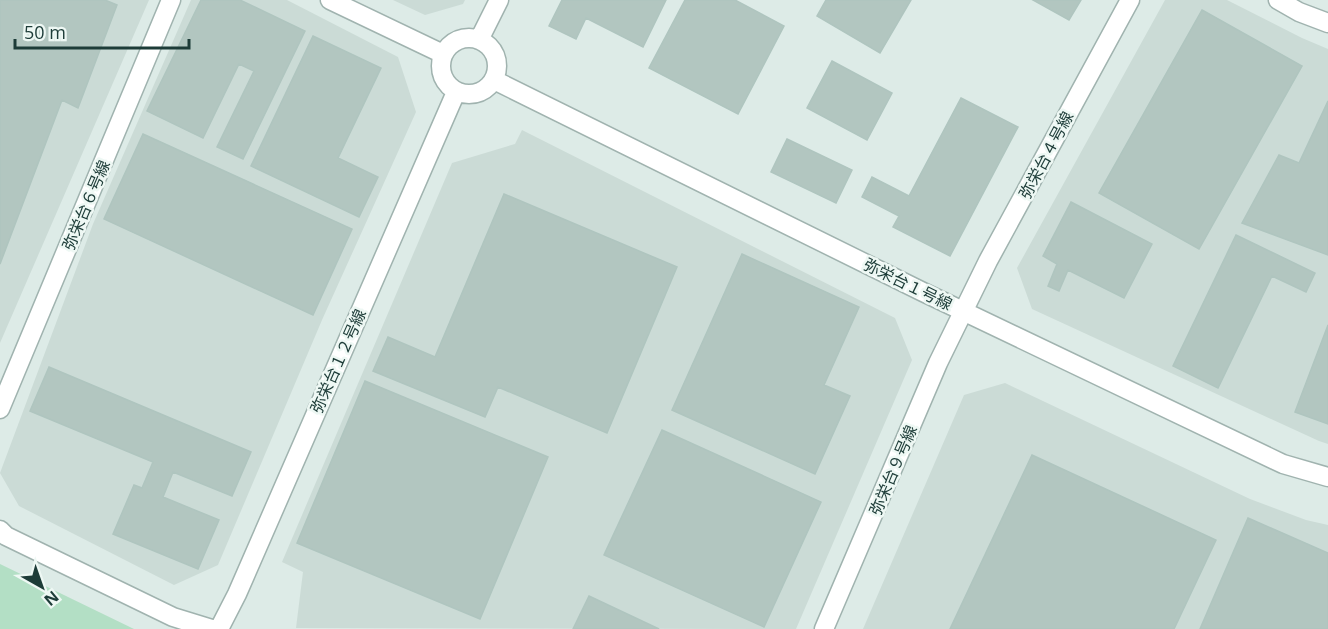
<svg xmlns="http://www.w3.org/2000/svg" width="1328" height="629" font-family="'Open Sans','Noto Sans JP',sans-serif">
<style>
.built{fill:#cbdbd6}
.green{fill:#b3dfc5}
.building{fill:#b2c6c0;stroke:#afc5bf;stroke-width:1.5}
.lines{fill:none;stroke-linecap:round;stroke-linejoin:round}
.tertiary-casing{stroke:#a0b3af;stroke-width:21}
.tertiary{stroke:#fff;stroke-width:18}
.labels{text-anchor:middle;stroke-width:5;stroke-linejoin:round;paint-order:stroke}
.street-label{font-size:16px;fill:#1d3c38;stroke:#eef8f4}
</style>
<rect width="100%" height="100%" fill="#ddebe7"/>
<path class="built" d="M 0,0 L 149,0 L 0,343 Z
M 191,0 L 287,0 L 398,57 L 416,112 L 322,320 L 218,565 L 174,585 L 19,506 L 0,473 L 93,224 Z
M 393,0 L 465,0 L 463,4 L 425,15 Z
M 1165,0 L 1227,0 L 1302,38 L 1328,49 L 1328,444 L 1319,441 L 1032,309 L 1017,268 Z
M 522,130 L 895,318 L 912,360 L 796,629 L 296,628 L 303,572 L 282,562 L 452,163 L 515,144 Z
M 1005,383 L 1250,499 L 1306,520 L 1328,525 L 1328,629 L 863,629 L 964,395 Z"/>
<path class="green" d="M 0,564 L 134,629 L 0,629 Z"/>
<path class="building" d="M 0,0 L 105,0 L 117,5 L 78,108 L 62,100 L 0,264 Z
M 201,0 L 240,0 L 305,31 L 243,159 L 217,147 L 254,71 L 239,64 L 203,138 L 147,111 Z
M 562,0 L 666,0 L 643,47 L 586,18 L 576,39 L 549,26 Z
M 685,0 L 735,0 L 784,26 L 738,114 L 649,68 Z
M 826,0 L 911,0 L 880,53 L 817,16 Z
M 1033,0 L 1081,0 L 1069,20 Z
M 1202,10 L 1302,66 L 1199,249 L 1099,193 Z
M 313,36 L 381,68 L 338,158 L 378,177 L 359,217 L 251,166 Z
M 832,61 L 892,93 L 867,140 L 807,108 Z
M 961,98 L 1018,127 L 950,256 L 893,227 L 899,216 L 862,197 L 872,177 L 909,196 Z
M 1328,101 L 1328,255 L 1242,223 L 1279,155 L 1299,163 Z
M 143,134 L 352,229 L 313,315 L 104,219 Z
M 787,139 L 852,170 L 836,203 L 771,172 Z
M 504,194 L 677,267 L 607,433 L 498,387 L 485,417 L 373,371 L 388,337 L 435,357 Z
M 1071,202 L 1152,244 L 1124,298 L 1068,270 L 1059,291 L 1048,286 L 1057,264 L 1043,256 Z
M 1236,235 L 1315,273 L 1306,292 L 1272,276 L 1218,388 L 1173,366 Z
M 742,254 L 859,307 L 824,385 L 850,396 L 815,474 L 672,410 Z
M 1328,325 L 1328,424 L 1295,412 Z
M 49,367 L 251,452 L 232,496 L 173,472 L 163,497 L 219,520 L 198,569 L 113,534 L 134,485 L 142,488 L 153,462 L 30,411 Z
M 365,381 L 548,457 L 480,619 L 297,543 Z
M 662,430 L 821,502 L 764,627 L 604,555 Z
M 1032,455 L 1216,540 L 1174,629 L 950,629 Z
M 1248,518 L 1328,553 L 1328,629 L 1200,629 Z
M 589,596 L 659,629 L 573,629 Z"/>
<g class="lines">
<defs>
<path id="tertiary" d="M 330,0 L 443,54
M 1278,0 L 1299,12 L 1328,23
M441 66a28 28 0 1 1 56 0a28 28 0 1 1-56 0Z
M 479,40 L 499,0
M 494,80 L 923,292 L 1283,464 L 1328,477
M 0,409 L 171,0
M 0,530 L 6,536 L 173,617 L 212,629
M 219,629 L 237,594 L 456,92
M 824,629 L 938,363 L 988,261 L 1130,0"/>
</defs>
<use href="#tertiary" class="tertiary-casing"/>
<use href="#tertiary" class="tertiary"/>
</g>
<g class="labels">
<g class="street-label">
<text transform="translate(1046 155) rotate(-62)" y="6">弥栄台４号線</text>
<text transform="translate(86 205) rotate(-67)" y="6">弥栄台６号線</text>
<text transform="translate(908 284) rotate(26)" y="6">弥栄台１号線</text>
<text transform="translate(338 361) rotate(-66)" y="6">弥栄台１２号線</text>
<text transform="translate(893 470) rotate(-67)" y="6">弥栄台９号線</text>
</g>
</g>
<g transform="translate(42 587) rotate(140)" stroke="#eef8f4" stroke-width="4.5" paint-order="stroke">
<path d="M0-4.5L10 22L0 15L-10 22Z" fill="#1d3c38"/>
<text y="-9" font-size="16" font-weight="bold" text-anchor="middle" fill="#1d3c38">N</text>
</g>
<path d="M15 39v9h174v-9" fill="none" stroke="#1d3c38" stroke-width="3"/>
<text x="24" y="39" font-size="18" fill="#1d3c38" stroke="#eef8f4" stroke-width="4.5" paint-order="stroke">50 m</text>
</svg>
